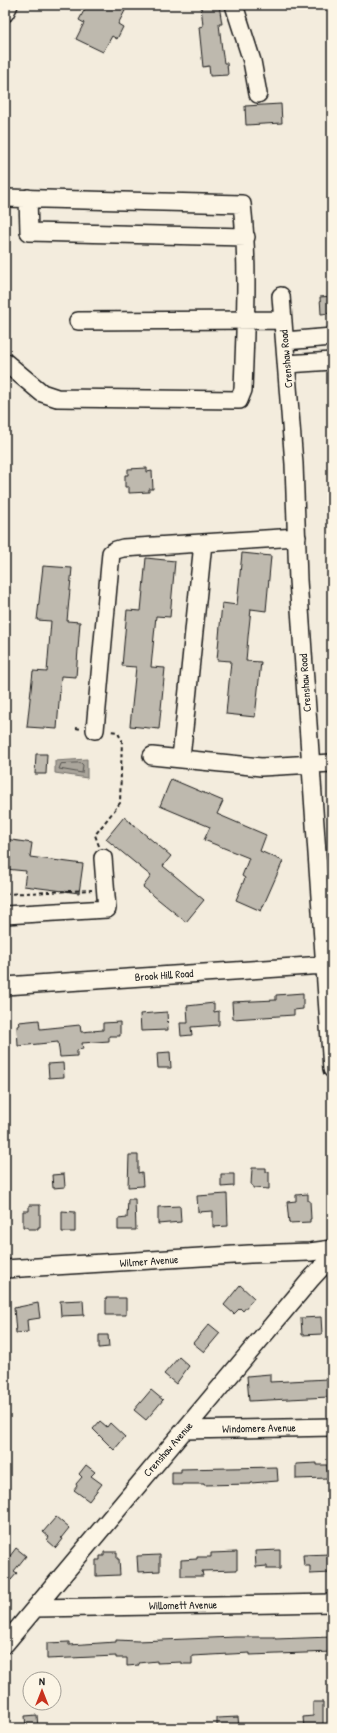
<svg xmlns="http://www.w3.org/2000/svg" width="337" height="1733" font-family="'Patrick Hand',sans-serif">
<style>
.water{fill:#aaa59b;stroke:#716e68}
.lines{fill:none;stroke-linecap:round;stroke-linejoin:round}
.shore{stroke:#55534f;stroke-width:1}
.building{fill:#beb9ae;stroke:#1c1c1c}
.minor-casing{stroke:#1c1c1c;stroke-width:20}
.path{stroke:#1c1c1c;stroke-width:2;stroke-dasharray:4 3;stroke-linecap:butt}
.minor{stroke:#fcf5e5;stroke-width:17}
.labels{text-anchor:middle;stroke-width:3;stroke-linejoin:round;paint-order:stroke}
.street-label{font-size:11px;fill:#1c1c1c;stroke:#fcf5e5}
</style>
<rect width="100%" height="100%" fill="#f3ecdd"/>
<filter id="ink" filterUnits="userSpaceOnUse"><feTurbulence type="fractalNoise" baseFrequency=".025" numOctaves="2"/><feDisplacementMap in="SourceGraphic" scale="8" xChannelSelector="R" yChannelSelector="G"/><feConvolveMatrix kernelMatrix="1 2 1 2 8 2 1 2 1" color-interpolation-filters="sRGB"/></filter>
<g filter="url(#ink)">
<path class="water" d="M 87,759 L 87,778 L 55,773 L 55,761 Z"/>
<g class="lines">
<path class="shore" d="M 81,763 L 83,765 L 82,773 L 59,769 L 61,764 Z"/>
</g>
<path class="building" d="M 87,5 L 128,5 L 118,24 L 123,27 L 117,39 L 112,36 L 103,52 L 76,39 L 84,23 L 79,20 Z
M 219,5 L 222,24 L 219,24 L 222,50 L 224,63 L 227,63 L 228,75 L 210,76 L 209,66 L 203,67 L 199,27 L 203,26 L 201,6 Z
M 281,104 L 282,123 L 246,125 L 245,106 Z
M 332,296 L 332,313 L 321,314 L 320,297 Z
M 147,468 L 147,472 L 152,471 L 153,489 L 149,489 L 149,492 L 129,493 L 129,487 L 125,487 L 125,475 L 128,475 L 128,469 Z
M 242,553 L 271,556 L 266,611 L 251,609 L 248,637 L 246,661 L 261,662 L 255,717 L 226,714 L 231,661 L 217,660 L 222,603 L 237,605 Z
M 146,558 L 175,561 L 170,617 L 156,616 L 151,667 L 165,668 L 159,729 L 130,726 L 136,667 L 122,666 L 127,610 L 141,611 Z
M 43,566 L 72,568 L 67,621 L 80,622 L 76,677 L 61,676 L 57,729 L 27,727 L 33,671 L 47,672 L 51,621 L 37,620 Z
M 36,754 L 47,754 L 46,774 L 35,774 Z
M 171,779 L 223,801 L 217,814 L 266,835 L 260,851 L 283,861 L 261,911 L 236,900 L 245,878 L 242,876 L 249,858 L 204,840 L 210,827 L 160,806 Z
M 124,817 L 171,856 L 163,866 L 204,900 L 186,922 L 143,887 L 151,876 L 106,839 Z
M 5,839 L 32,843 L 30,857 L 83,864 L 79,893 L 24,886 L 26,871 L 5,869 Z
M 303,993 L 303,1009 L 294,1010 L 294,1015 L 233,1019 L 232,1002 L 276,1000 L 276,995 Z
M 214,1003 L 214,1012 L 219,1011 L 219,1025 L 191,1027 L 192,1035 L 181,1036 L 180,1023 L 188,1023 L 187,1006 Z
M 167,1012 L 168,1030 L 141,1031 L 140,1014 Z
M 39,1020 L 40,1029 L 80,1025 L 81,1032 L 103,1030 L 103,1023 L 120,1022 L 120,1036 L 109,1036 L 109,1041 L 82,1043 L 83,1049 L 77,1050 L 77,1056 L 60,1057 L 58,1042 L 18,1046 L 17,1026 L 20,1025 L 19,1022 Z
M 170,1052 L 171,1068 L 158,1068 L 157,1053 Z
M 63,1063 L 64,1077 L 49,1078 L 48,1064 Z
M 129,1155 L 138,1155 L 138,1173 L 142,1172 L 143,1186 L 128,1187 Z
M 252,1168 L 266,1168 L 266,1172 L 269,1172 L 269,1189 L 253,1188 L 253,1186 L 251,1185 Z
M 64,1174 L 65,1187 L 53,1188 L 52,1175 Z
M 221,1174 L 234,1174 L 234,1186 L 221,1187 Z
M 227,1194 L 228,1226 L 213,1227 L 213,1211 L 198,1212 L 197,1196 Z
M 308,1194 L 308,1201 L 310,1201 L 311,1219 L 310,1219 L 310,1222 L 289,1223 L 287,1202 L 296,1201 L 296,1195 Z
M 128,1199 L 135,1199 L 136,1230 L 118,1230 L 118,1219 L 127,1218 Z
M 29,1205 L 40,1205 L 40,1227 L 38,1227 L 38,1229 L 28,1229 L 28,1227 L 23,1227 L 23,1211 L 29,1211 Z
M 180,1206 L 181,1222 L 158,1224 L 158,1207 Z
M 62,1211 L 75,1212 L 75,1232 L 62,1232 Z
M 240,1285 L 254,1298 L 243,1311 L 240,1308 L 234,1314 L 224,1305 Z
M 106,1298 L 126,1298 L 126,1315 L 106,1315 Z
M 83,1300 L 84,1315 L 61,1316 L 60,1301 Z
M 38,1303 L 40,1318 L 27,1320 L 28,1332 L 16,1333 L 14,1308 Z
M 321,1317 L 322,1334 L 302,1335 L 301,1318 Z
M 209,1324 L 220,1333 L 204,1352 L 193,1343 Z
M 99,1335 L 108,1335 L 109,1347 L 99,1348 Z
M 179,1357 L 189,1366 L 176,1384 L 164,1374 Z
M 270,1374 L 270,1382 L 328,1379 L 329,1397 L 249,1401 L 247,1376 Z
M 151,1390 L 163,1400 L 146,1420 L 134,1410 Z
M 100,1421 L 107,1427 L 110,1423 L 125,1437 L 114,1450 L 93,1429 Z
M 317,1463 L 317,1465 L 327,1465 L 328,1478 L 296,1479 L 296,1464 Z
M 86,1465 L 95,1472 L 91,1476 L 102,1484 L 89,1501 L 74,1490 L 77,1486 L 76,1484 L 82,1477 L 79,1474 Z
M 277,1467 L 278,1481 L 251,1483 L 251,1484 L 204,1485 L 204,1484 L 182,1484 L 182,1485 L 172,1485 L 172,1472 L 181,1472 L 181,1469 Z
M 56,1517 L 69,1528 L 61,1538 L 63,1539 L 56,1548 L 47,1540 L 49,1537 L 43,1532 Z
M 16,1548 L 26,1556 L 14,1571 L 17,1573 L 11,1580 L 8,1578 L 5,1582 L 5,1552 L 10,1556 Z
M 280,1550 L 280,1569 L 267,1569 L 267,1566 L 256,1567 L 255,1551 Z
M 104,1552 L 117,1552 L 117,1559 L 119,1559 L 120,1575 L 96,1576 L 96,1560 L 100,1560 L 100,1556 L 104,1556 Z
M 237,1552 L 237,1570 L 202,1571 L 203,1576 L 181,1576 L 181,1560 L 197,1559 L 197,1557 L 211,1557 L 211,1553 Z
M 330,1554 L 331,1573 L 310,1574 L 310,1566 L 304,1566 L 303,1555 Z
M 160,1555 L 160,1571 L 138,1572 L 137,1556 Z
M 235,1637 L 275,1637 L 275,1639 L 332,1637 L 332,1652 L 250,1655 L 250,1653 L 192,1656 L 192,1664 L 182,1664 L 182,1662 L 157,1663 L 157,1661 L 138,1663 L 139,1665 L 127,1666 L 127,1658 L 116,1658 L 116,1656 L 47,1659 L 47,1643 L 69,1642 L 69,1645 L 116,1642 L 116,1640 L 138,1641 Z
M 313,1702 L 323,1702 L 323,1728 L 304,1728 L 303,1717 L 313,1716 Z
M 37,1715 L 38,1728 L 26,1728 L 25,1716 Z
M 238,1717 L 239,1728 L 217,1728 L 217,1718 Z"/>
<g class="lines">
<defs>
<path id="minor" d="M 234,5 L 252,61 L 258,94
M 5,13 L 9,5
M 5,198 L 242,204 C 249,266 245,328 243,390 L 239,400 L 57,398 L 42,393 L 5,362
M 28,198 L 29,232 L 246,237
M 281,296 L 294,464 L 298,580 L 332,1069
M 78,321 L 283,320
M 285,341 L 332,337
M 287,364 L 332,361
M 95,730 L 111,553 L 116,550 L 123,548 L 297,537
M 152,756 L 261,767 L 332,763
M 181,758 L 203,543
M 5,915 L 107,909 L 103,858
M 5,986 L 324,965
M 5,1269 L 250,1254 L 310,1252 L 332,1249
M 185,1430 L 332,1427
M 35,1608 L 332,1603
M 5,1644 L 310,1280 L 332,1256"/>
</defs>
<use href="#minor" class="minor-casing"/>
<path class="path" d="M 76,728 L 81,729
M 99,846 L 95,835 L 120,803 L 122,740 L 117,732 L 110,731
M 5,894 L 92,890"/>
<use href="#minor" class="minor"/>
</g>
</g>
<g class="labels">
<g class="street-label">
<text transform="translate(286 359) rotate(-95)" y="4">Crenshaw Road</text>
<text transform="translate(305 683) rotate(-94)" y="4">Crenshaw Road</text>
<text transform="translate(164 975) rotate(-4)" y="4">Brook Hill Road</text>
<text transform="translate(149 1261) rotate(-4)" y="4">Wilmer Avenue</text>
<text transform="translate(259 1428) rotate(-1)" y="4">Windomere Avenue</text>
<text transform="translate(168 1449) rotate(-49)" y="4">Crenshaw Avenue</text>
<text transform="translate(183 1605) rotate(-1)" y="4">Willomett Avenue</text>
</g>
</g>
<rect width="337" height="1733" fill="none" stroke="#fcf5e5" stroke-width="20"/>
<rect x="10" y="10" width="317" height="1713" fill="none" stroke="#1c1c1c" stroke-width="1.5" filter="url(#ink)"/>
<g transform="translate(42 1691)"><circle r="19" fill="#fcf5e5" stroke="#a29e95"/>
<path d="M0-3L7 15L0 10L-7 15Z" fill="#c8321e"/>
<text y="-6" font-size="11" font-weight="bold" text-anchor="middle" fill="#1c1c1c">N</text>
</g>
</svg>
